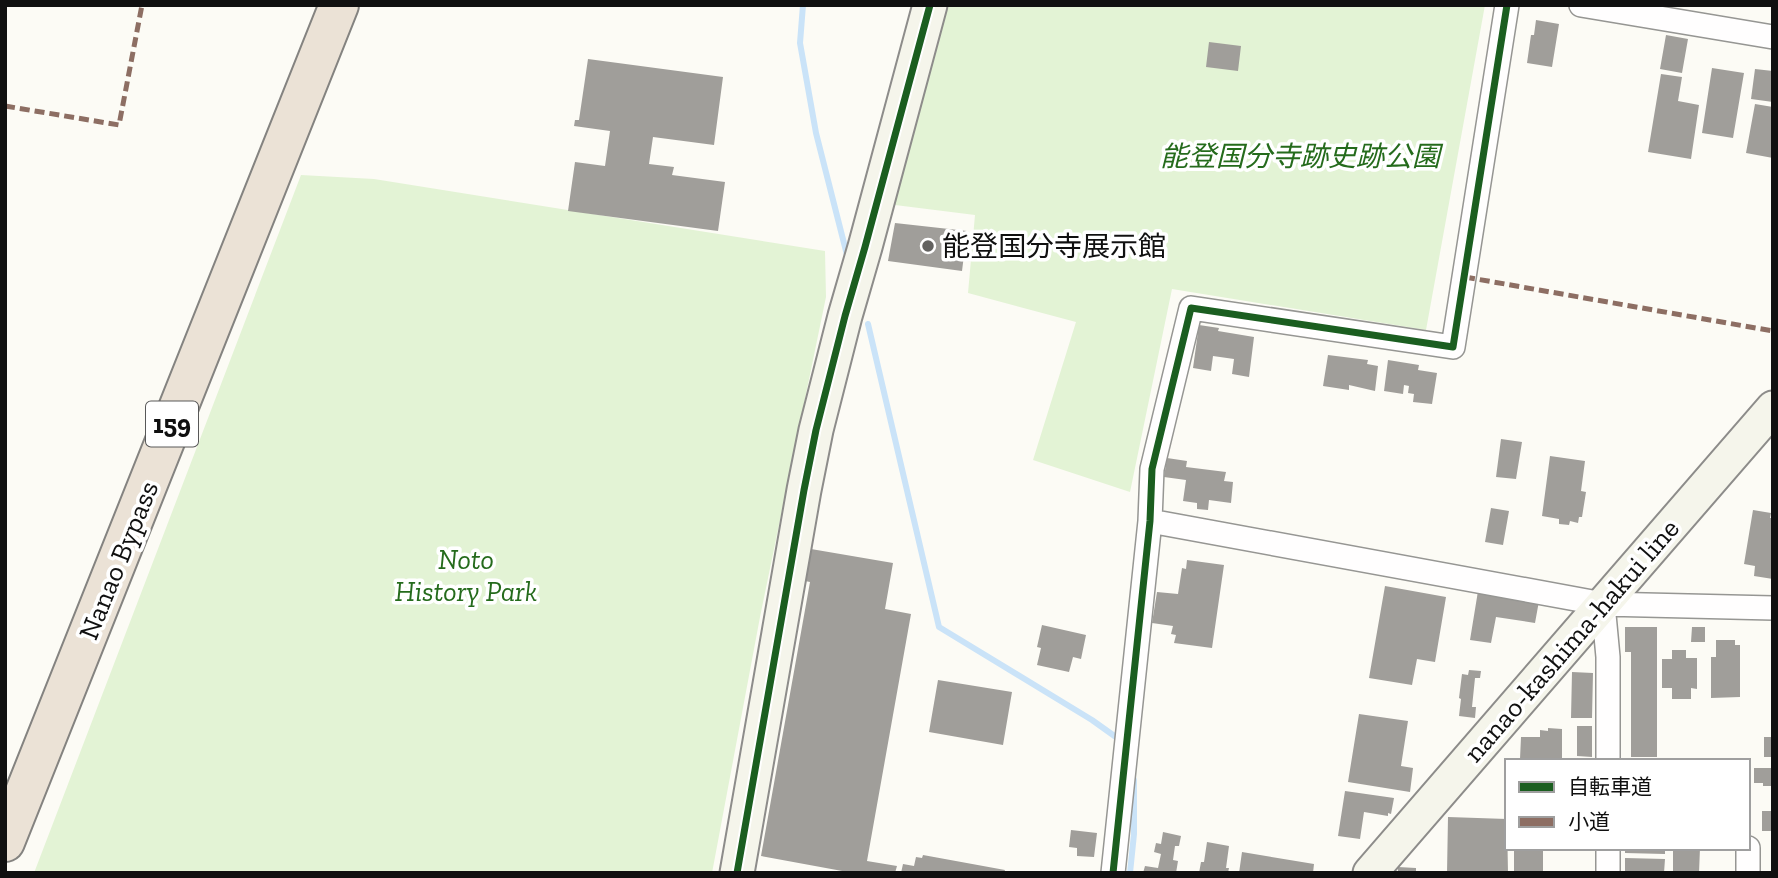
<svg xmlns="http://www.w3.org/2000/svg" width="1778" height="878" font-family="'Zilla Slab','Noto Sans JP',serif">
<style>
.green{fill:#e3f3d5}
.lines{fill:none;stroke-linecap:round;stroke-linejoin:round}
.stream{stroke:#cae3f8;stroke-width:6}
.building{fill:#a09e9a}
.street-casing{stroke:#969693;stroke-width:26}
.secondary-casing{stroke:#8d8c8a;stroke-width:37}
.highway-casing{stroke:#848380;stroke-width:42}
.street{stroke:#fffefe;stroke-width:23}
.secondary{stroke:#f5f5eb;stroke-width:33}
.highway{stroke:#ebe2d6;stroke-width:38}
.quiet{stroke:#8d6e63;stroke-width:5;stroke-dasharray:10 5;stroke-linecap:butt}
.cycleway-casing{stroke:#fff;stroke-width:11}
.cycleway{stroke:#1b5e20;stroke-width:7}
.poi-dot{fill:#636260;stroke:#fff;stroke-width:2.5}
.labels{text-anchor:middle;stroke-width:7;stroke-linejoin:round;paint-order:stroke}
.shield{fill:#fff;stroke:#585858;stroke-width:2}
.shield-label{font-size:26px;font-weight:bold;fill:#101010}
.park-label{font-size:28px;font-style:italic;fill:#256b1c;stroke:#fff}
.poi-label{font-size:28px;fill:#101010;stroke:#fff;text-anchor:start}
.street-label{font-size:28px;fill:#101010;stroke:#fff}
</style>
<rect width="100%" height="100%" fill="#fcfbf5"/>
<path class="green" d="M 949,5 L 1485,5 L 1426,330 L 1172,289 L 1130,492 L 1033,460 L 1076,322 L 968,293 L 975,215 L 887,204 Z
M 301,175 L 374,179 L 825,251 L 826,297 L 760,617 L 712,873 L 34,873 Z"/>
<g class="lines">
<path class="stream" d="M 803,5 L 800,43 L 816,133 L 848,259
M 868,324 L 939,627 L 1092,720 L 1120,740
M 1130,873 L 1134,834 L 1134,780"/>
</g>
<path class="building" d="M 1536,20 L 1559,24 L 1552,67 L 1527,63 L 1531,35 L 1534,35 Z
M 1666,35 L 1688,39 L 1682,73 L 1660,69 Z
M 1209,42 L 1241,46 L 1238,71 L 1206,67 Z
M 588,59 L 723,77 L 714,145 L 653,137 L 649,164 L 674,167 L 672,175 L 725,182 L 718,231 L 568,211 L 575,162 L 605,166 L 610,131 L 574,126 L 575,120 L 579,120 Z
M 1712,68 L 1744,73 L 1733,138 L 1702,133 Z
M 1755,69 L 1773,71 L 1773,102 L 1751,99 Z
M 1661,74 L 1682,77 L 1678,101 L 1699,105 L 1691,159 L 1648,152 Z
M 1755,104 L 1773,107 L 1773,158 L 1746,153 Z
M 895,223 L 967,231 L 962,271 L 888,261 Z
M 1199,325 L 1219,328 L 1218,331 L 1254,337 L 1249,377 L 1232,374 L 1234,359 L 1213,356 L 1211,371 L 1193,368 Z
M 1328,355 L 1368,360 L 1367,364 L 1378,366 L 1375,391 L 1349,385 L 1349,390 L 1323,386 Z
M 1388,360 L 1419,365 L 1418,370 L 1437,373 L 1432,404 L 1413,402 L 1414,394 L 1408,393 L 1409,386 L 1404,385 L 1403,394 L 1384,391 Z
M 1501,439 L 1522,442 L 1516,479 L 1496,477 Z
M 1550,456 L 1585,461 L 1581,491 L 1586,492 L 1582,517 L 1579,517 L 1578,523 L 1570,521 L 1569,525 L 1559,524 L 1559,519 L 1542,516 Z
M 1167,458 L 1187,461 L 1186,467 L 1226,472 L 1224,481 L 1233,482 L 1231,503 L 1209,500 L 1208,510 L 1197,509 L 1197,503 L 1183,501 L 1186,480 L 1164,477 Z
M 1491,508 L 1509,511 L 1503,545 L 1485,542 Z
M 1753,510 L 1771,513 L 1770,518 L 1773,518 L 1773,579 L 1754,576 L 1755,566 L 1744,564 Z
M 811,549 L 893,563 L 885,609 L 911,614 L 867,861 L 897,866 L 895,873 L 853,873 L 761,856 L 810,582 L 805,581 Z
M 1187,560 L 1224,565 L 1212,648 L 1174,643 L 1176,635 L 1171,634 L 1173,626 L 1152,623 L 1157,592 L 1178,594 L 1182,568 L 1186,569 Z
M 1385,586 L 1446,597 L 1435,662 L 1417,659 L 1412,685 L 1369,678 Z
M 1478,591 L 1539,601 L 1535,623 L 1496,617 L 1491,643 L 1470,640 Z
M 1042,625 L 1086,635 L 1081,659 L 1073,657 L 1069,672 L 1037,665 L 1041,648 L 1037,647 Z
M 1625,627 L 1657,627 L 1657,757 L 1631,757 L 1631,652 L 1625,652 Z
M 1692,627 L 1705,627 L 1705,642 L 1691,642 Z
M 1716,640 L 1735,640 L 1735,645 L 1740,645 L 1740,697 L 1711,698 L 1711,657 L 1716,657 Z
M 1672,650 L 1686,650 L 1686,658 L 1697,658 L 1697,689 L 1691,688 L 1691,699 L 1672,699 L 1672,688 L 1662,688 L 1662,659 L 1672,659 Z
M 1469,670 L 1481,671 L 1480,678 L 1475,678 L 1472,707 L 1476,707 L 1475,718 L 1459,716 L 1461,699 L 1459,698 L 1462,674 L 1468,675 Z
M 1572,672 L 1593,673 L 1592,718 L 1571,718 Z
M 938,680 L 1012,692 L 1003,745 L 929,732 Z
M 1359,714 L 1408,721 L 1401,766 L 1413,768 L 1410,792 L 1348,782 Z
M 1577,726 L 1592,726 L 1592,757 L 1577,756 Z
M 1548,728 L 1562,729 L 1562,760 L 1520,759 L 1521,737 L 1540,737 L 1540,730 L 1548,731 Z
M 1764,737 L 1773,737 L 1773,757 L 1764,757 Z
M 1754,768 L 1773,768 L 1773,786 L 1763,786 L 1763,783 L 1754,783 Z
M 1345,791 L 1394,798 L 1391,814 L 1388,813 L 1388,816 L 1364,812 L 1360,839 L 1338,836 Z
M 1762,811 L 1773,811 L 1773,831 L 1762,831 Z
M 1448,817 L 1507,819 L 1508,873 L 1447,873 Z
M 1071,830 L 1097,833 L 1094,857 L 1077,856 L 1077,848 L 1069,847 Z
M 1163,832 L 1181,836 L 1179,846 L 1175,846 L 1173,860 L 1178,861 L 1176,873 L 1143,873 L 1145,866 L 1158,868 L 1161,854 L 1154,852 L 1156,843 L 1161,844 Z
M 1207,842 L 1229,846 L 1226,868 L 1229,868 L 1228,873 L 1199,873 L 1201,862 L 1204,862 Z
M 1514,848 L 1543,848 L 1543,873 L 1514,873 Z
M 1625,848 L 1665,848 L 1665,854 L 1625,853 Z
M 1673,848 L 1700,848 L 1699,873 L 1673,873 Z
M 1242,852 L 1314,864 L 1313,873 L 1239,873 Z
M 923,855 L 1005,870 L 1004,873 L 901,873 L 903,864 L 914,866 L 916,857 L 922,858 Z
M 1625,858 L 1665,859 L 1664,873 L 1625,873 Z
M 1398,867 L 1416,868 L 1416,873 L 1398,873 Z"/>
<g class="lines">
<defs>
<path id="street" d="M 1581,5 L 1773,37
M 1150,521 L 1603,604 L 1773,608
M 1603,604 L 1608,657 L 1608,761
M 1608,848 L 1608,873
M 1748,848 L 1748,873
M 1113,873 L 1150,521 L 1152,469 L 1191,308 L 1453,347 L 1507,5"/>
<path id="secondary" d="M 737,873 L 804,490 L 816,430 L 845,316 L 865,247 L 930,5
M 1370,873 L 1773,408"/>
<path id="highway" d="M 5,842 L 339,5"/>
</defs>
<use href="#street" class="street-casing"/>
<use href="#secondary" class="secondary-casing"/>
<use href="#highway" class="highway-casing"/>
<use href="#street" class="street"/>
<use href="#secondary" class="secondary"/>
<use href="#highway" class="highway"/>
<path class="quiet" d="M 5,106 L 119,125 L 142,5
M 1465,277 L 1773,331"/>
<defs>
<path id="cycleway" d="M 737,873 L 804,490 L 816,430 L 845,316 L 865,247 L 930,5
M 1113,873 L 1150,521 L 1152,469 L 1191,308 L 1453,347 L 1507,5"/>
</defs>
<use href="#cycleway" class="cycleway-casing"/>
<use href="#cycleway" class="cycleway"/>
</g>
<circle class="poi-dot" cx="928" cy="246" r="7"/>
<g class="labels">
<rect class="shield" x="146" y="401.5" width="52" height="45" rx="5"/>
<g class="shield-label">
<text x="172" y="433">159</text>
</g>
<g class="park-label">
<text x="1300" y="166">能登国分寺跡史跡公園</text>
<text x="466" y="569">Noto<tspan x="466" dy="32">History Park</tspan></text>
</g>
<g class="poi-label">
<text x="942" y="256">能登国分寺展示館</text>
</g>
<g class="street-label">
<text transform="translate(118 560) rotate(-68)" y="10">Nanao Bypass</text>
<text transform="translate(1571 640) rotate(-49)" y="10">nanao-kashima-hakui line</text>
</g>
</g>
<rect width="1778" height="878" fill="none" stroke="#101010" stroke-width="14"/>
<rect x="1505" y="759" width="245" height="91" fill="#ffffff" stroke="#9f9f9f" stroke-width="2"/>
<rect x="1519" y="782" width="35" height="10" fill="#1b5e20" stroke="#9f9f9f" stroke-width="2"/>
<text x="1568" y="794" font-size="21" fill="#101010">自転車道</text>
<rect x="1519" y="817" width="35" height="10" fill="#8d6e63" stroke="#9f9f9f" stroke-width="2"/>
<text x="1568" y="829" font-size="21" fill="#101010">小道</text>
</svg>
